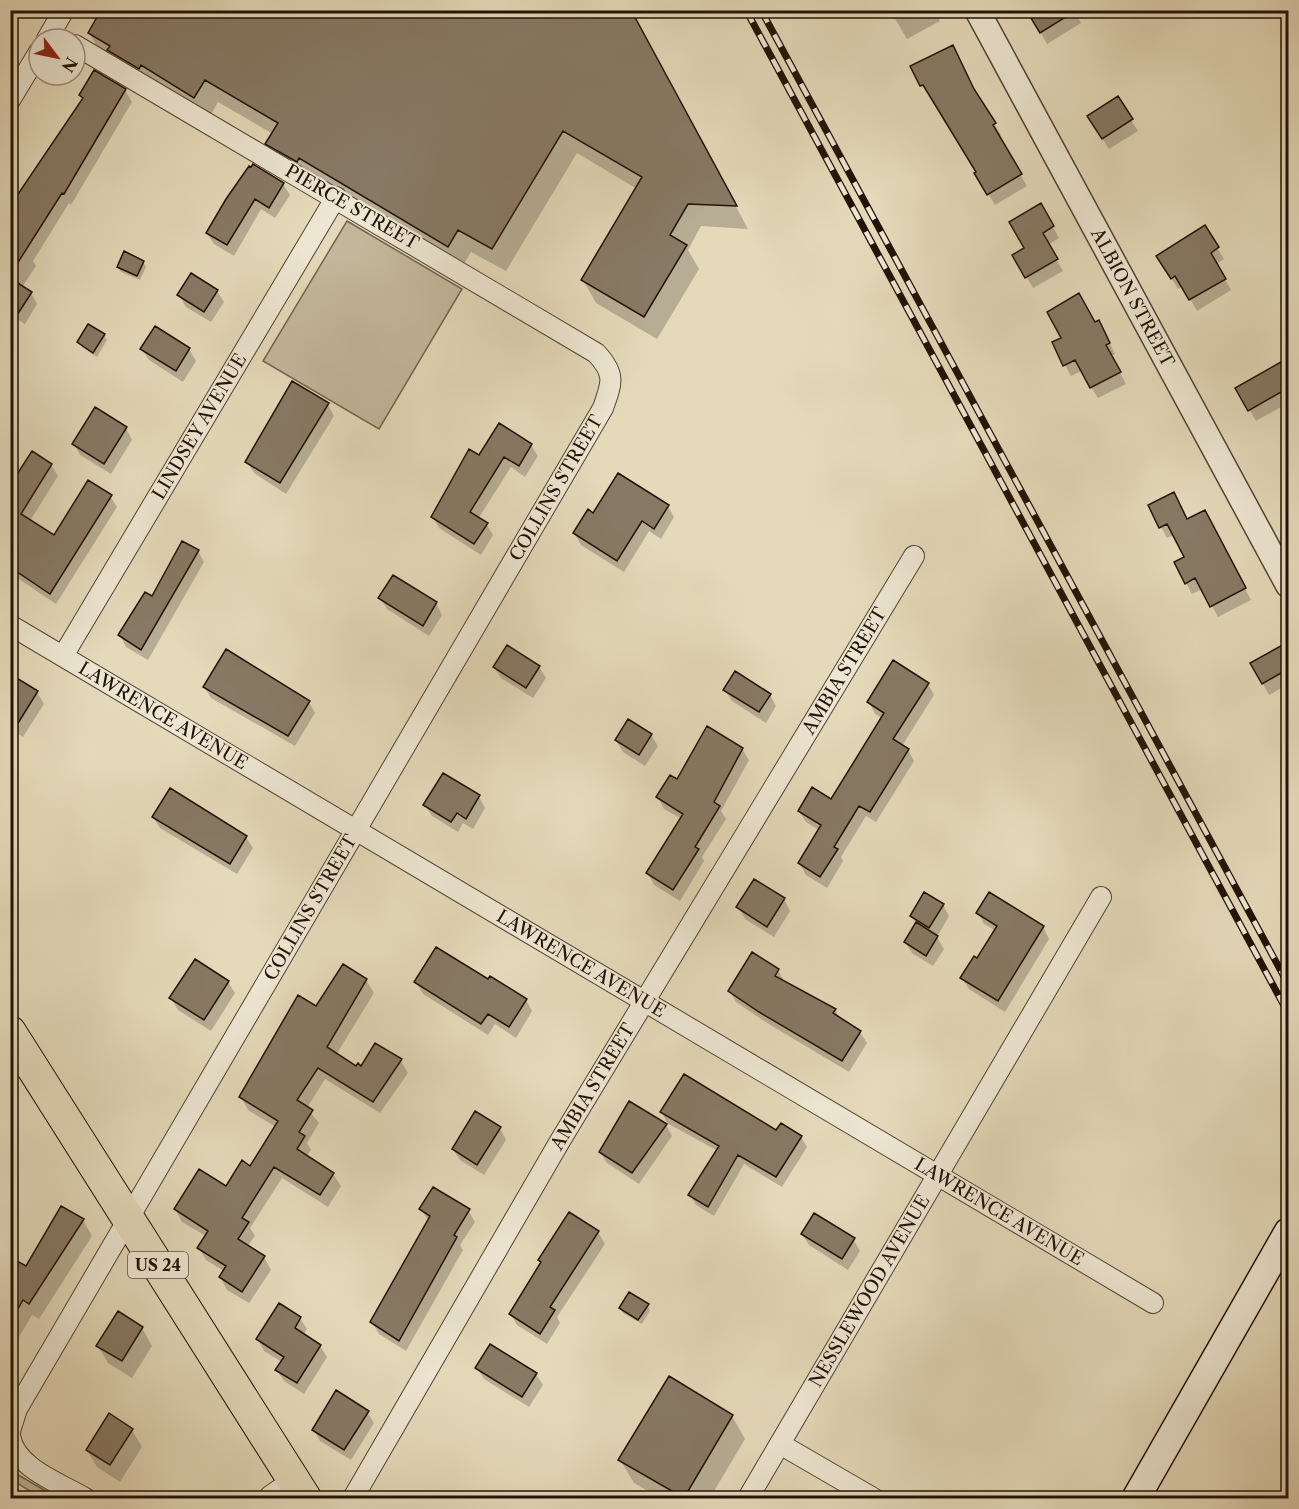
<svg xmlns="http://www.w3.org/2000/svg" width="1299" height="1509" font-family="'Libre Caslon Text',serif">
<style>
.green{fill:#c3b79b;stroke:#726451;stroke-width:1.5}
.shadow{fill:#0003}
.building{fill:#877964;stroke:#221207;stroke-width:1.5}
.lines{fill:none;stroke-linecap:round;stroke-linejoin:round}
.minor-casing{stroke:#524434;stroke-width:22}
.tertiary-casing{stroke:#524434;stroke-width:27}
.secondary-casing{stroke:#221207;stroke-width:30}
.primary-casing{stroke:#221207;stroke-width:34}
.minor{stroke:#ede6d2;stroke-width:20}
.tertiary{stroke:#ede6d2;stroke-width:24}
.secondary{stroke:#ede6d2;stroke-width:27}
.primary{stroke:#e4d9b9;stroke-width:32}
.rail-casing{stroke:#221207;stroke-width:7}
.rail{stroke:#ede6d2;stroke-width:4.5;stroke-dasharray:14;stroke-linecap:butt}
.labels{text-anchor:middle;stroke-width:4.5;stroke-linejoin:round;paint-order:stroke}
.shield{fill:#ede6d2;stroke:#5f5244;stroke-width:1.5}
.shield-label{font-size:16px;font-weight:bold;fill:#221207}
.street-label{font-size:18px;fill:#221207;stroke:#ede6d2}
</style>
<rect width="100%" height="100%" fill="#e4d9b9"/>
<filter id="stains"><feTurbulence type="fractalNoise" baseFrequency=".00333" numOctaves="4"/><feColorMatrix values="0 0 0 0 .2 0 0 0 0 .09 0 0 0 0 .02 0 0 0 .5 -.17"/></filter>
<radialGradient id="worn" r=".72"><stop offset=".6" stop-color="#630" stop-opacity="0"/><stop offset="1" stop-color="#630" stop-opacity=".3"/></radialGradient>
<path class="green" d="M 347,221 L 462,289 L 379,429 L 263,361 Z
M 16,1473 L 20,1476 L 58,1498 C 39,1499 27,1489 11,1479 Z"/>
<path class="shadow" d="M 43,10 L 53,10 L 51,15 Z
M 630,10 L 748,229 L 701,226 L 688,250 L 699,269 L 657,339 L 596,303 L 583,280 L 637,189 L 577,153 L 506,271 L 471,252 L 461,269 L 280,167 L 267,144 L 273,134 L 218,102 L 208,120 L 103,56 L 89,33 Z
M 890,10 L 935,10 L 940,21 L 907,39 Z
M 1028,10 L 1073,10 L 1081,23 L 1047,44 Z
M 912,67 L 977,96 L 1001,135 L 998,137 L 1027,186 L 995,205 Z
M 95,72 L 125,90 L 132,102 L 71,205 L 69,203 L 33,261 L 36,266 L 22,287 L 31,293 L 37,304 L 25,324 L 10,315 L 10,213 L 83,100 L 81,95 Z
M 1131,120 L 1138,131 L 1109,149 L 1095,127 Z
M 283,184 L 290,195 L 275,218 L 261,209 L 234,256 L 214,244 L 207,233 L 227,200 Z
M 1041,205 L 1059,238 L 1048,245 L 1063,271 L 1033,288 L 1014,255 L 1026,249 Z
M 1204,227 L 1224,259 L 1216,264 L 1231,290 L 1197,311 L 1183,286 L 1178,289 L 1165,268 Z
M 143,262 L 146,267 L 140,280 L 121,272 L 118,267 Z
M 217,291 L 224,302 L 211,322 L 186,307 L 179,295 Z
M 1095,324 L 1105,333 L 1115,354 L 1111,356 L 1126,384 L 1098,398 L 1081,371 L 1071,376 L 1065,365 Z
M 155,328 L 189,349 L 196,361 L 183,382 L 149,360 L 142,349 Z
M 104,335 L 107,340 L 97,357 L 82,347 L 79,342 Z
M 1288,359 L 1288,403 L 1256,421 L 1237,388 Z
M 328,405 L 334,416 L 286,494 L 254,473 L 247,462 Z
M 499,425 L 531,445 L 538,456 L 525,477 L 511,467 L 478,519 L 486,524 L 493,535 L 481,555 L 439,528 L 433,517 L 479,457 Z
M 126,428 L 132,440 L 111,474 L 80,455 L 74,444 Z
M 51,465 L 58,476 L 30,521 L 55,537 L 110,496 L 117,507 L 56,604 L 10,573 L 10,488 Z
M 668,506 L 674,517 L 661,539 L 649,531 L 624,572 L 581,545 L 574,533 L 593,515 Z
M 1150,506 L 1188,521 L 1211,523 L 1251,600 L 1218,617 L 1203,589 L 1192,594 L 1186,583 L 1186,557 L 1174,535 L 1167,538 Z
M 198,551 L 204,562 L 148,660 L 126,647 L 120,635 Z
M 380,598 L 436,603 L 442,615 L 429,636 L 387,609 Z
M 1284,646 L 1288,653 L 1288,684 L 1269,695 L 1252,663 Z
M 494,667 L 539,667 L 546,678 L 533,698 L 501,678 Z
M 10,675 L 37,692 L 44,704 L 23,737 L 10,729 Z
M 928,684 L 934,695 L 902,746 L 908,750 L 914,761 L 876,822 L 866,816 L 841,857 L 843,861 L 827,888 L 806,875 L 799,863 L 820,831 L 806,822 L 799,811 L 832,801 L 882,718 L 875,714 L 869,702 Z
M 204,687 L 309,702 L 315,713 L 295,746 L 211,698 Z
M 725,690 L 770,695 L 776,706 L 766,723 L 732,701 Z
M 651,735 L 658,746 L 645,766 L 623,752 L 616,740 Z
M 742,749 L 749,760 L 721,811 L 726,819 L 702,857 L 704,861 L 680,901 L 654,885 L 648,873 L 682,819 L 664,809 L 658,797 L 677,781 Z
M 170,790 L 246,837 L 253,848 L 237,874 L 160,828 L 153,817 Z
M 479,797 L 485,808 L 473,829 L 463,823 L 458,832 L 432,816 L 425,805 Z
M 784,899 L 790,911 L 774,937 L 745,919 L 738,907 Z
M 943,905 L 949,916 L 937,937 L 944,949 L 933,966 L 912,953 L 905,942 L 916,924 L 912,916 Z
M 978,913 L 1043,927 L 1049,939 L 1005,1012 L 969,989 L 962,978 L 978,960 L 996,931 L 984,924 Z
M 343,966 L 366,980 L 374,993 L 336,1055 L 356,1068 L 401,1061 L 408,1073 L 380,1113 L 325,1079 L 307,1108 L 319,1123 L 307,1143 L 311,1150 L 306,1157 L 333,1174 L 341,1186 L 328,1207 L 282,1178 L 250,1228 L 255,1236 L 247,1247 L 264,1257 L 271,1270 L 249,1303 L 227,1290 L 220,1277 L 224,1271 L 206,1260 L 199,1248 L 206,1236 L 182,1222 L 175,1209 L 226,1188 L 251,1168 L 276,1127 L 248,1110 L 241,1097 L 317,1008 Z
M 778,970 L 784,981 L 835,1010 L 840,1020 L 860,1032 L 867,1043 L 849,1072 L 767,1023 L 736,1002 L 730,991 Z
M 489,981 L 526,1000 L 532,1011 L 516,1038 L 495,1024 L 488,1035 L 423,994 L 416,982 Z
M 228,982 L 235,993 L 211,1031 L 178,1010 L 171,998 Z
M 662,1112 L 801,1137 L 807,1147 L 782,1187 L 744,1164 L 714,1216 L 696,1205 L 690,1195 L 718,1151 L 667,1123 Z
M 666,1125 L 672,1136 L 639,1184 L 607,1163 L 600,1152 Z
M 500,1128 L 506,1140 L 484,1175 L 460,1160 L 453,1149 Z
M 421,1209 L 468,1210 L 475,1222 L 460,1245 L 463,1250 L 406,1351 L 379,1334 L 372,1322 L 428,1220 Z
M 570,1215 L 598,1232 L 605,1244 L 557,1317 L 560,1323 L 547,1344 L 517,1325 L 511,1314 L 542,1264 L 540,1260 Z
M 83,1220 L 92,1236 L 39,1319 L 32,1315 L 13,1347 L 10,1345 L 10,1259 L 26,1268 Z
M 802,1234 L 853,1239 L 860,1251 L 848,1270 L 809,1245 Z
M 647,1305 L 650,1310 L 642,1324 L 623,1313 L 620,1308 Z
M 300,1318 L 307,1329 L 303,1335 L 320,1346 L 327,1357 L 304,1394 L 284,1381 L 277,1370 L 282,1362 L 264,1351 L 258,1339 Z
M 142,1328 L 152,1346 L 132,1378 L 108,1363 L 98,1346 Z
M 477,1368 L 536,1374 L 543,1385 L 529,1407 L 484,1379 Z
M 367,1412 L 374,1423 L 351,1460 L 320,1441 L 314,1430 Z
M 732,1416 L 745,1439 L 710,1498 L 660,1498 L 634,1483 L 620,1460 Z
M 132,1430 L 142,1447 L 120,1482 L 97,1467 L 87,1450 Z"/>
<path class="building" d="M 101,10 L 631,10 L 737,206 L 688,204 L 670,235 L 687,245 L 644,317 L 581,280 L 642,177 L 563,131 L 492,249 L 458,230 L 448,247 L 299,158 L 297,162 L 265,144 L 278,123 L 205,80 L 194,98 L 141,65 L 139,69 L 107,50 L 110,46 L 88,33 Z
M 1026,10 L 1077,10 L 1040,33 Z
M 953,45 L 974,89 L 996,123 L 993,125 L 1022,174 L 987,195 L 974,173 L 976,172 L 923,85 L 920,86 L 910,66 Z
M 94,70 L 126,89 L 64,194 L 62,193 L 10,275 L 10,206 L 83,98 L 79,95 Z
M 1118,96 L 1133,119 L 1102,139 L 1087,116 Z
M 253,164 L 284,183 L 269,208 L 255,199 L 227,245 L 206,233 L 226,199 L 249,166 L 251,167 Z
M 1041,203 L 1054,226 L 1043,233 L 1058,259 L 1025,278 L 1012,255 L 1024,248 L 1009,222 Z
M 1205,225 L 1219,247 L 1211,253 L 1226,279 L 1189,300 L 1175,276 L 1171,279 L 1156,256 Z
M 124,251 L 144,261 L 137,276 L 117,267 Z
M 191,273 L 218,290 L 204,312 L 177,295 Z
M 10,278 L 32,292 L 10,326 Z
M 1079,293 L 1095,322 L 1099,320 L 1110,343 L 1106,345 L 1121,372 L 1090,388 L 1075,360 L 1063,366 L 1052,342 L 1061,338 L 1047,312 Z
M 88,324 L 105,334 L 93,353 L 77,342 Z
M 155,326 L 190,348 L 176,371 L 140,349 Z
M 1288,358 L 1288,388 L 1248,411 L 1235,388 Z
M 292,381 L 329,403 L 280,483 L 245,462 Z
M 95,407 L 127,427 L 104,464 L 72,444 Z
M 499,423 L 532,444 L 519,466 L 504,457 L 470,512 L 488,523 L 474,544 L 431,517 L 469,449 L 479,455 Z
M 32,451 L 52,464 L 21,514 L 54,535 L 88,480 L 112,495 L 50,594 L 10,567 L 10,485 Z
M 618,473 L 669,505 L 654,529 L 642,521 L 617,561 L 573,533 L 588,509 L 593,513 Z
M 1174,492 L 1187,519 L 1205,510 L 1246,588 L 1210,607 L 1195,578 L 1185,584 L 1174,562 L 1184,557 L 1167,524 L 1159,528 L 1148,505 Z
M 182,541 L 199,550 L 141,650 L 118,635 L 145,592 L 152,596 Z
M 393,575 L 437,602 L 423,626 L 378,598 Z
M 1288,642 L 1288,669 L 1262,684 L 1250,663 Z
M 507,645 L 540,666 L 526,688 L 493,667 Z
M 226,649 L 310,701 L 288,736 L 203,687 Z
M 893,660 L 929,683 L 893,739 L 909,749 L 870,812 L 859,806 L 834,847 L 838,849 L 820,877 L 798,863 L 821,825 L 798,811 L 812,787 L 831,799 L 884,713 L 867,702 Z
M 735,671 L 771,694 L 759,712 L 723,690 Z
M 10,674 L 38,691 L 10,736 Z
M 628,719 L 652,734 L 639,755 L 615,740 Z
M 707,726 L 743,748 L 714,802 L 720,806 L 695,847 L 699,849 L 673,890 L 646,873 L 683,814 L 656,797 L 670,775 L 677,779 Z
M 443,773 L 480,795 L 466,819 L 457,813 L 451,822 L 423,805 Z
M 170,788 L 247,836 L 230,864 L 152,817 Z
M 754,879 L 785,898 L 767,927 L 736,907 Z
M 924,892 L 944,904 L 929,928 L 910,916 Z
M 989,892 L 1044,926 L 998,1001 L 960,978 L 974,956 L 977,958 L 997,926 L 976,913 Z
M 916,922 L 938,936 L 926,956 L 904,942 Z
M 436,947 L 488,979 L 490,976 L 527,999 L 509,1027 L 488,1014 L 481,1024 L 414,982 Z
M 752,952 L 779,969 L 775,976 L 836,1009 L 833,1013 L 861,1031 L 842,1061 L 759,1012 L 728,991 Z
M 195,959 L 229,981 L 204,1020 L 169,998 Z
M 343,964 L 367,979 L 327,1047 L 356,1066 L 358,1063 L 361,1066 L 375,1043 L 402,1059 L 373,1102 L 318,1068 L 297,1100 L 313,1110 L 299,1132 L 305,1136 L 297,1149 L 334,1173 L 320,1195 L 274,1167 L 242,1218 L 249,1222 L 238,1239 L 265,1256 L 242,1292 L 219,1277 L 226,1266 L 197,1248 L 208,1231 L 174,1209 L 199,1169 L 226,1186 L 242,1160 L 250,1166 L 278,1121 L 239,1097 L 298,995 L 316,1006 Z
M 684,1074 L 776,1130 L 781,1123 L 802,1136 L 776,1177 L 738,1155 L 708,1207 L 688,1195 L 719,1146 L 660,1112 Z
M 629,1101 L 667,1124 L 632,1173 L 599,1152 Z
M 475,1111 L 501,1127 L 477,1165 L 452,1149 Z
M 433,1187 L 470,1209 L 454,1235 L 457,1237 L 399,1341 L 370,1322 L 430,1216 L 419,1209 Z
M 61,1206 L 84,1219 L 29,1304 L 23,1300 L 10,1323 L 10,1257 L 26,1266 Z
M 569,1212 L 599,1231 L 550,1307 L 555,1310 L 540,1334 L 509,1314 L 541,1262 L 538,1260 Z
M 814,1213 L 855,1238 L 842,1259 L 801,1234 Z
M 629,1292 L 649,1304 L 638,1320 L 619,1308 Z
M 279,1303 L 301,1317 L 295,1328 L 321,1345 L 297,1383 L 275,1370 L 284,1357 L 256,1339 Z
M 118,1311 L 143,1327 L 122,1361 L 96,1346 Z
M 490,1344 L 537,1373 L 522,1397 L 475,1368 Z
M 669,1376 L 733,1415 L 684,1498 L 618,1460 Z
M 336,1390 L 369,1411 L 344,1450 L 312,1430 Z
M 109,1413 L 133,1429 L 110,1465 L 86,1450 Z"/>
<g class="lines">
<defs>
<g id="minor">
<path d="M 47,39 L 64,10"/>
<path d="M 10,100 L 39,52"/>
<path id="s1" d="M 10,625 L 1153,1303"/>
<path id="s2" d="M 63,656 L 336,197"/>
<path id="s3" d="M 10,1431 L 17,1409 L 603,408 C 612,383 616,374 596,353 L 75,45"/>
<path d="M 10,1436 C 15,1468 60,1483 85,1498"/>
<path d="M 780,1444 L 873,1498"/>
<path d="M 270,1496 L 293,1480"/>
<path id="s4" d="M 353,1498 L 560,1141 L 914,556"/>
<path id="s5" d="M 748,1498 L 1101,897"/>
</g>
<g id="tertiary">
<path id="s6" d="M 977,10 L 1288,585"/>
</g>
<path id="secondary" d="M 1136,1498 L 1288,1232"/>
<path id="primary" d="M 10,1032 L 305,1498"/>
</defs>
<use href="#minor" class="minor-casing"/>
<use href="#tertiary" class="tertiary-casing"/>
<use href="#secondary" class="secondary-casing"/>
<use href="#primary" class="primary-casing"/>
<use href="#minor" class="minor"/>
<use href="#tertiary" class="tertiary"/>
<use href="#secondary" class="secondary"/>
<use href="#primary" class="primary"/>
<defs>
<path id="rail" d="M 746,10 L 1288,1013
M 761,10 L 1288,984"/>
</defs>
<use href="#rail" class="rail-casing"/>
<use href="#rail" class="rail"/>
</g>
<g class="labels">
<rect class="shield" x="128" y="1252" width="60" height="26" rx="4.5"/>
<g class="shield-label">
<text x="158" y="1271">US 24</text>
</g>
<g class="street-label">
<text transform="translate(352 207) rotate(30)" y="6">PIERCE STREET</text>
<text dy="6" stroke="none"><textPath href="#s6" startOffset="327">ALBION STREET</textPath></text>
<text dy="6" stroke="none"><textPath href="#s2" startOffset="267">LINDSEY AVENUE</textPath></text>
<text dy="6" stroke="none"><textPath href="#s3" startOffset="1090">COLLINS STREET</textPath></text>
<text dy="6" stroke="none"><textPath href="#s4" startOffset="962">AMBIA STREET</textPath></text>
<text dy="6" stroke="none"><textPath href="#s1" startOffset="178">LAWRENCE AVENUE</textPath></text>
<text dy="6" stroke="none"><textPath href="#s3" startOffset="604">COLLINS STREET</textPath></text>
<text dy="6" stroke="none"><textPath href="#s1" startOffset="664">LAWRENCE AVENUE</textPath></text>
<text dy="6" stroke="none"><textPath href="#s4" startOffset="476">AMBIA STREET</textPath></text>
<text dy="6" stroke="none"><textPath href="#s1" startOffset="1150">LAWRENCE AVENUE</textPath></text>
<text dy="6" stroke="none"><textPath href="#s5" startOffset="240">NESSLEWOOD AVENUE</textPath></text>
</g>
</g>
<rect width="1299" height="1509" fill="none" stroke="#e4d9b9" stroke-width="36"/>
<rect x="12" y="12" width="1275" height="1485" fill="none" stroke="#221207" stroke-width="3"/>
<rect x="18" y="18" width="1263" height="1473" fill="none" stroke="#221207" stroke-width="1.5"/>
<g transform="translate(57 57) rotate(122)"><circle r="28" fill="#ede6d2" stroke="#9c9181" stroke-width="1.5"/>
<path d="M0-4.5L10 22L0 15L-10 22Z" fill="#8f2418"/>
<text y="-9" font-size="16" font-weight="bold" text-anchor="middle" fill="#221207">N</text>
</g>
<rect width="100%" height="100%" filter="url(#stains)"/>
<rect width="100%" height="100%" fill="url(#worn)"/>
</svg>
